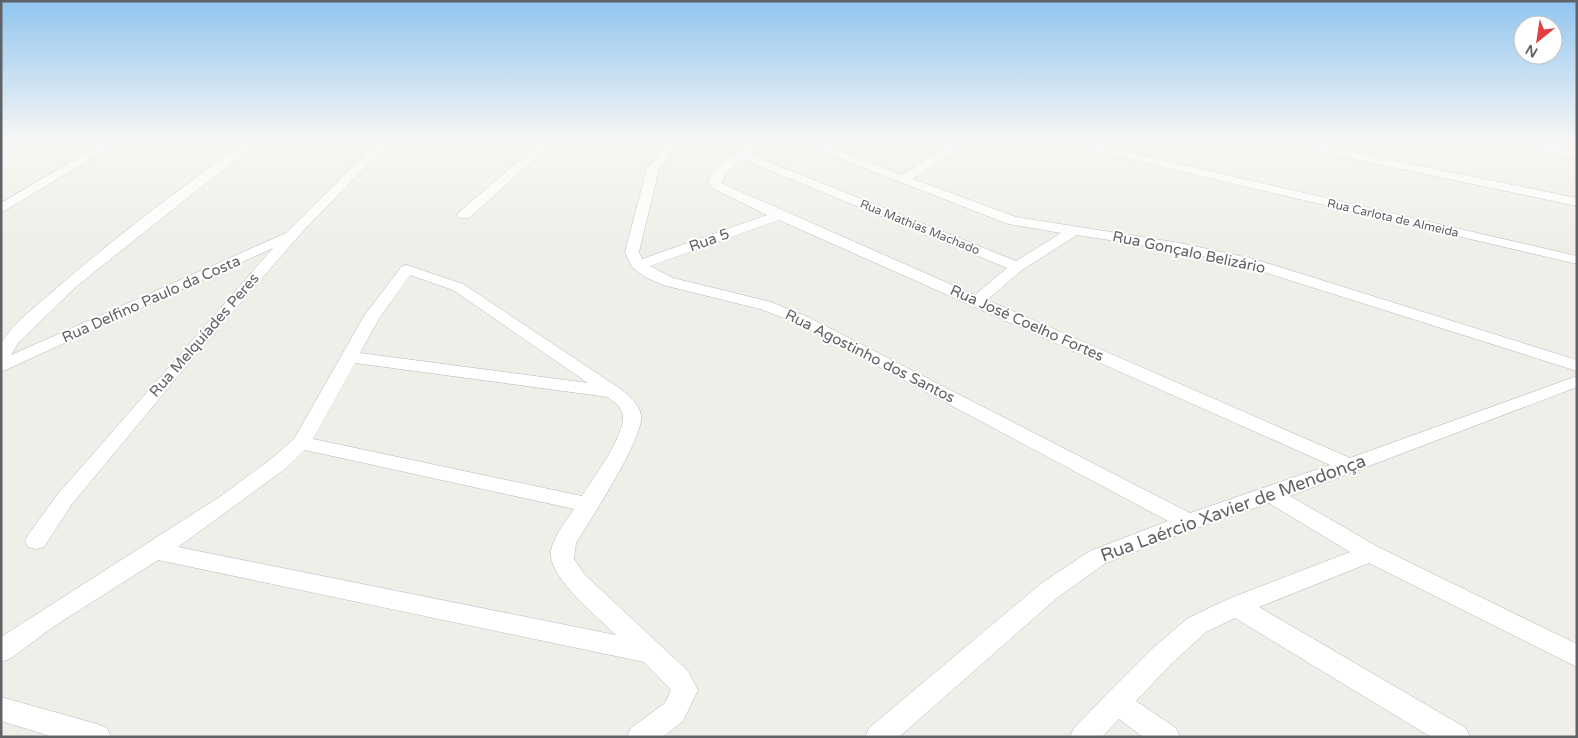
<svg xmlns="http://www.w3.org/2000/svg" width="1578" height="738" font-family="'Varela Round',sans-serif">
<style>
.lines{fill:none;stroke-linecap:round;stroke-linejoin:round}
.minor-casing{stroke:#b5b8bb;stroke-width:1}
.minor{fill:#fff;fill-rule:evenodd}
.labels{text-anchor:middle;stroke-width:4;stroke-linejoin:round;paint-order:stroke}
.far-street-label{font-size:12px;fill:#5f6367;stroke:#fff}
.street-label{font-size:15px;fill:#5f6367;stroke:#fff}
.near-street-label{font-size:18px;fill:#5f6367;stroke:#fff}
</style>
<rect width="100%" height="100%" fill="#f0eee8"/>
<g class="lines">
<defs>
<path id="minor" d="M 106,141 L 120,141 L 1,213 L 1,203 Z
M 246,141 L 259,141 L 78,285 L 19,342 L 11,355 L 286,233 L 379,141 L 391,141 L 303,231 L 198,352 L 72,504 L 44,547 L 36,549 L 28,547 L 25,541 L 28,535 L 58,494 L 273,248 L 1,372 L 1,343 C 15,321 39,304 58,287 C 118,235 182,187 246,141 Z
M 542,141 L 555,141 L 469,218 L 459,218 L 457,215 L 459,212 Z
M 670,141 L 682,141 L 659,169 L 639,252 L 642,259 L 767,215 L 712,188 L 708,181 L 717,167 L 736,152 L 752,141 L 766,141 L 749,154 L 1016,261 L 1061,233 L 1008,224 L 795,141 L 811,141 L 902,175 L 955,141 L 969,141 L 913,179 L 1016,217 L 1180,243 L 1254,259 L 1577,360 L 1577,371 L 1245,266 L 1180,251 L 1077,235 L 1022,270 L 987,300 L 1350,458 L 1577,376 L 1577,387 L 1290,496 L 1378,547 L 1577,644 L 1577,667 L 1369,563 L 1259,607 L 1466,728 L 1470,737 L 1431,737 L 1235,618 L 1206,632 L 1171,664 L 1136,701 L 1176,728 L 1180,737 L 1143,737 L 1119,719 L 1102,737 L 1070,737 L 1074,728 L 1108,693 L 1153,648 L 1188,618 L 1228,599 L 1350,552 L 1269,503 L 1196,528 L 1106,563 L 1058,597 L 899,737 L 865,737 L 869,728 L 1042,583 L 1090,551 L 1168,521 L 795,322 L 760,309 L 663,285 L 645,277 L 632,267 L 625,252 L 647,168 ZM 742,159 L 1007,268 L 975,295 L 721,183 L 726,173 ZM 779,220 L 1330,465 L 1190,513 L 806,316 L 771,302 L 673,278 L 650,266 Z
M 1058,141 L 1079,141 L 1577,256 L 1577,264 L 1064,144 Z
M 1276,141 L 1298,141 L 1577,198 L 1577,206 L 1282,144 Z
M 1494,141 L 1519,141 L 1577,151 L 1577,158 L 1500,144 Z
M 407,265 L 463,284 L 619,388 C 628,394 639,404 641,415 C 645,437 590,520 576,543 L 574,559 L 585,575 L 688,671 L 698,690 L 683,721 L 663,737 L 627,737 L 631,728 L 665,703 L 671,690 L 644,662 L 158,560 L 53,627 L 10,659 L 1,662 L 1,637 L 221,496 L 271,459 L 294,439 L 364,316 L 402,266 ZM 410,275 L 453,290 L 588,383 L 360,353 L 380,317 ZM 355,363 L 608,397 C 614,402 622,407 623,416 C 624,437 594,477 582,496 L 313,439 ZM 305,450 L 574,509 C 566,521 554,536 551,550 C 546,576 599,618 616,635 L 178,547 L 285,469 Z
M 1,697 L 97,724 L 107,728 L 111,737 L 53,737 L 1,721 Z"/>
</defs>
<use href="#minor" class="minor-casing"/>
<use href="#minor" class="minor"/>
</g>
<linearGradient id="sky" x2="0" y2="1"><stop stop-color="#91c5ef"/><stop offset="0.58" stop-color="#f8f7f5"/><stop offset="1" stop-color="#f8f7f5" stop-opacity="0"/></linearGradient>
<rect width="1578" height="244" fill="url(#sky)"/>
<g class="labels">
<g class="far-street-label">
<text transform="translate(1393 218) rotate(13)" y="4">Rua Carlota de Almeida</text>
<text transform="translate(920 227) rotate(22)" y="4">Rua Mathias Machado</text>
</g>
<g class="street-label">
<text transform="translate(709 240) rotate(-20)" y="5">Rua 5</text>
<text transform="translate(1189 252) rotate(12)" y="5">Rua Gonçalo Belizário</text>
<text transform="translate(151 299) rotate(-24)" y="5">Rua Delfino Paulo da Costa</text>
<text transform="translate(1027 323) rotate(24)" y="5">Rua José Coelho Fortes</text>
<text transform="translate(204 335) rotate(-49)" y="5">Rua Melquíades Peres</text>
<text transform="translate(870 356) rotate(27)" y="5">Rua Agostinho dos Santos</text>
</g>
<g class="near-street-label">
<text transform="translate(1233 508) rotate(-20)" y="6">Rua Laércio Xavier de Mendonça</text>
</g>
</g>
<rect width="1578" height="738" fill="none" stroke="#5f6367" stroke-width="5"/>
<g transform="translate(1538 40) rotate(210)"><circle r="24" fill="#ffffff" stroke="#bfc1c2"/>
<path d="M0-4L9 19L0 12L-9 19Z" fill="#df3f40"/>
<text y="-8" font-size="14" font-weight="bold" text-anchor="middle" fill="#5f6367">N</text>
</g>
</svg>
